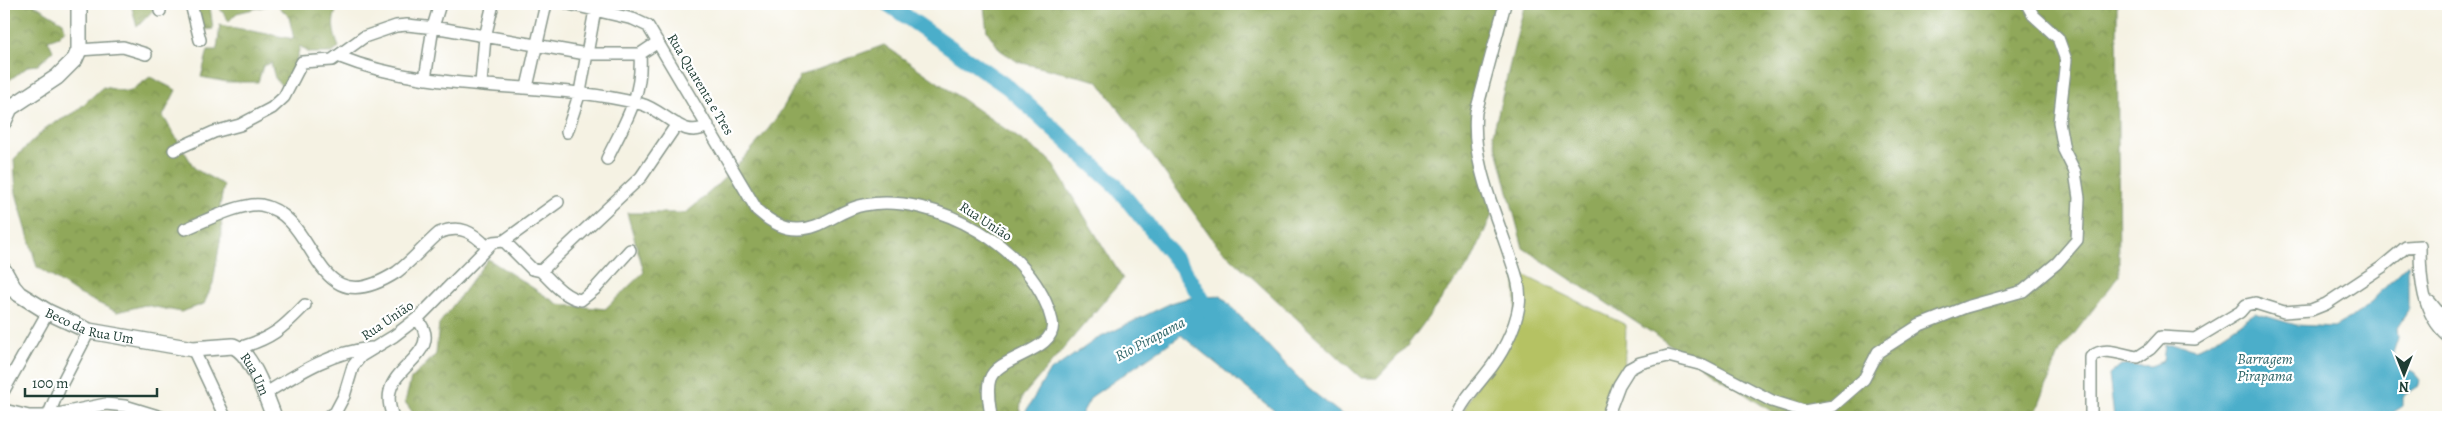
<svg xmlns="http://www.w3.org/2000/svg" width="2452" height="421" font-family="Alegreya,serif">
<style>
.grass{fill:#b5c264;stroke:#6a804c}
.forest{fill:url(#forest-crowns);stroke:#587247}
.water{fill:#4baeca;stroke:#35767f}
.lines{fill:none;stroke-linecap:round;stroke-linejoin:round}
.river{stroke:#4baeca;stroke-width:16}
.street-casing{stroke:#8a988c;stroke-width:14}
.secondary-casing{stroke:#8a988c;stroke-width:18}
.street{stroke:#fff;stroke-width:11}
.secondary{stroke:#fff;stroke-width:15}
.labels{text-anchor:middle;stroke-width:4.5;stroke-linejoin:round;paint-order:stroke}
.street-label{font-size:14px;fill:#1f3d34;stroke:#fff}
.water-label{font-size:15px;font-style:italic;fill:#2e6568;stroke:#fff}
</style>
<defs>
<pattern id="forest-crowns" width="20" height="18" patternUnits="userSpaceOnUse" patternTransform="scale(1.25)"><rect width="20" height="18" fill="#90a85a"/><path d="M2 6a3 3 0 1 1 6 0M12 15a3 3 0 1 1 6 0" fill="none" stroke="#758a4b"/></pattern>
</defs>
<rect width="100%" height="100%" fill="#fff"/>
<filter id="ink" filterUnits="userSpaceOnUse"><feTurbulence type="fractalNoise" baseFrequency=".02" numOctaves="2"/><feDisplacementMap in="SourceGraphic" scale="10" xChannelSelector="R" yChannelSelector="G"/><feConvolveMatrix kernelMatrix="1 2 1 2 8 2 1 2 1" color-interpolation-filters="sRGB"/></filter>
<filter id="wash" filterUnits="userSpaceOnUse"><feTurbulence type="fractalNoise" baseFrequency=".0096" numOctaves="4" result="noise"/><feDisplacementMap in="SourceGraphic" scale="20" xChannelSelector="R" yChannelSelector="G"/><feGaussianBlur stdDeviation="1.12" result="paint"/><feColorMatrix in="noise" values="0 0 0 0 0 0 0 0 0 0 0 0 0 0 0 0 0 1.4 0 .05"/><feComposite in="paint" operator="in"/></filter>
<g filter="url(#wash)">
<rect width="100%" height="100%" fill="#f5f2e3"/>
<path class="grass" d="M 1515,271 L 1626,325 L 1624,376 L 1606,417 L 1461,417 L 1471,395 L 1516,322 Z"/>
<path class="forest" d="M 4,4 L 33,4 L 63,22 L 65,30 L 59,36 L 48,40 L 53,51 L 38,65 L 29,66 L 5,83 Z
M 131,4 L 155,4 L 156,7 L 137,27 Z
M 194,4 L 274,4 L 237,13 L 229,21 L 218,6 L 210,7 L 213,29 L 199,30 Z
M 276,4 L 340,4 C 330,18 333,33 339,47 L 333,53 L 309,53 L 300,46 L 294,69 L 282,86 L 275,78 L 271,63 L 263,66 L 258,82 L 227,82 L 201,77 L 208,50 L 217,50 L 220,25 L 294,39 L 289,17 Z
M 980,4 L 1505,4 L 1475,127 L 1494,210 L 1470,264 L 1451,286 L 1407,346 L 1377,378 L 1361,378 L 1217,245 L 1098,81 L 1018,62 L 1000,50 L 987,31 L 984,7 Z
M 1527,4 L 2117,4 L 2119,276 L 2060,352 L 2034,417 L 1780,417 L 1523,248 L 1493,134 L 1523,11 Z
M 884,45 L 1050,160 L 1123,279 L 1022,397 L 1019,417 L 416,417 L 405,402 L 411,379 L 436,354 L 439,324 L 488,259 L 558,304 L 605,309 L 644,272 L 627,213 L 686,213 C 720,184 754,151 779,114 C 787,102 793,89 800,76 Z
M 150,77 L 176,90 L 163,116 L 195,169 L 224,185 L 220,205 L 222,230 L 213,283 L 204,304 L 181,312 L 145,305 L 117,312 L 77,293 L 37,267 L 16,193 L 14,159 L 47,127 L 74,113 L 103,87 L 129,92 Z"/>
<path class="water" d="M 2408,264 L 2408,310 L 2397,327 L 2398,338 L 2393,353 L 2398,366 L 2414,373 L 2420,380 L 2419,386 L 2403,396 L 2403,406 L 2386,417 L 2114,417 L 2109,375 L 2121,365 L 2151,366 L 2163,361 L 2165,345 L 2181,345 L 2195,349 L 2208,344 L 2255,313 L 2296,325 L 2334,327 L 2361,312 Z
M 1221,296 L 1309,389 L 1345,417 L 1282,417 L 1181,335 L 1091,397 L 1080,417 L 1026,417 L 1025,413 L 1048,373 L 1095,340 L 1171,303 L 1188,298 Z"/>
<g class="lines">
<path class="river" d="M 888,4 L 1009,88 L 1116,186 L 1181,266 L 1212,315"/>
</g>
</g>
<g filter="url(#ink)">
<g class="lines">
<defs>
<path id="street" d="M 160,4 L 160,11
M 191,4 L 200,40
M 569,4 L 633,19 L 648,26 L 757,210 C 768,220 781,229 797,229 C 822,230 839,209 864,205 C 935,192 1035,248 1052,321 C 1059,352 998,355 990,379 C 986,391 990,406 991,417
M 79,50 L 123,47 L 146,54
M 340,57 C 435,95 542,79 641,104 C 665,110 684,142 708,125
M 425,79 L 433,27 L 440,4
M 481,83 L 485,37 L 493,4
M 527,87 L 546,4
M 567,132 L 580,92 L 595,10
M 174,150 L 214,132 L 240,125 L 272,108 L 284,97 L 302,62 L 332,60 L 364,37 L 396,26 L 407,25 L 445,29 L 586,54 L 640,54 L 658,42
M 607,159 C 625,122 643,96 640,54
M 185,229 C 203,222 242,202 261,205 C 322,216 310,328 397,272 C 412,261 425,245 439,233 C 460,224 473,232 487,247
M 504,241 L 532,269 L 541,271 L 641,177 L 677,124
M 541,271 C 552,282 565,298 581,300 L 595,289 L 630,250
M 4,295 L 13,287
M 2430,302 L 2448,324
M 238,348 C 271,339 282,329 305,305
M 193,349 L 225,417
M 4,390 L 48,312
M 266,393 C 299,373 331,352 371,348
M 4,410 L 29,416 L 48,416 L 106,404 L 125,406 L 161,417
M 48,416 L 60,387 L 89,331
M 327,417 L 335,413 L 344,396 L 353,366 L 361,356 L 394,336 L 420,316 L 493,242 L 504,241 L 558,202
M 393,417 C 390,409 388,399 390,391 C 396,364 444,350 417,319
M 1456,417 C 1462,401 1476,387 1486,374 C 1501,356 1515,330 1519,306 C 1522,287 1514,269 1508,251 C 1493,207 1471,159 1476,112 L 1505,4
M 1607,417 L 1619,385 L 1629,369 L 1640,363 L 1668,356 L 1703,365 L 1772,401 L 1804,411 L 1833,406 L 1864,379 L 1878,352 L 1920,325 L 1966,307 L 2023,291 L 2057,263 L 2077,240 L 2079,198 L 2075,172 L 2064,150 L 2059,122 L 2066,60 L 2058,38 L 2033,15 L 2027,4
M 2091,417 L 2091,357 C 2106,345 2120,355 2138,357 L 2150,349 L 2161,337 L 2195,339 L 2240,312 L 2246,305 L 2255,303 L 2284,312 L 2311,310 L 2326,304 L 2382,267 L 2406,247 L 2420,246 C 2420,279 2422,314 2448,336"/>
<g id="secondary">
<path d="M 4,121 L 10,108 L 57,77 L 75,59 L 79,50 L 79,4"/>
<path id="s1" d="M 4,271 L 13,287 L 19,294 L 48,312 L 89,331 L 193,349 L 233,346 C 252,353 267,399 274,417"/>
</g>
</defs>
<use href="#street" class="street-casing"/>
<use href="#secondary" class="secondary-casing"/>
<use href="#street" class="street"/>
<use href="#secondary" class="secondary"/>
</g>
</g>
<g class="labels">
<g class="street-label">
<text transform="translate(701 84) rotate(59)" y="5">Rua Quarenta e Tres</text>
<text transform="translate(986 221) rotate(33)" y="5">Rua União</text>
<text transform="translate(387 320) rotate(-34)" y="5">Rua União</text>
<text dy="5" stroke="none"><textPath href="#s1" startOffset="106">Beco da Rua Um</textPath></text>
<text dy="5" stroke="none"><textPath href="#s1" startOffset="289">Rua Um</textPath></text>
</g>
<g class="water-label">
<text transform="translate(1150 339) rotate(-28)" y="5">Rio Pirapama</text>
<text x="2265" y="364">Barragem<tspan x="2265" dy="17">Pirapama</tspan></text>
</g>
</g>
<rect width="2452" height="421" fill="none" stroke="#fff" stroke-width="20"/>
<g transform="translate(2404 374) rotate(180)" stroke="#ffffff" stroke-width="4" paint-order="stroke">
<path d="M0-4L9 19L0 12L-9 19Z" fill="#1f3d34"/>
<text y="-8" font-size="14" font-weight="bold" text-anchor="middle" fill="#1f3d34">N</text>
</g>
<path d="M25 388v8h132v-8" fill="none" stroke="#1f3d34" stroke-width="2.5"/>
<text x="32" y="388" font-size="15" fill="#1f3d34" stroke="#ffffff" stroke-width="4" paint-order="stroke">100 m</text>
</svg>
